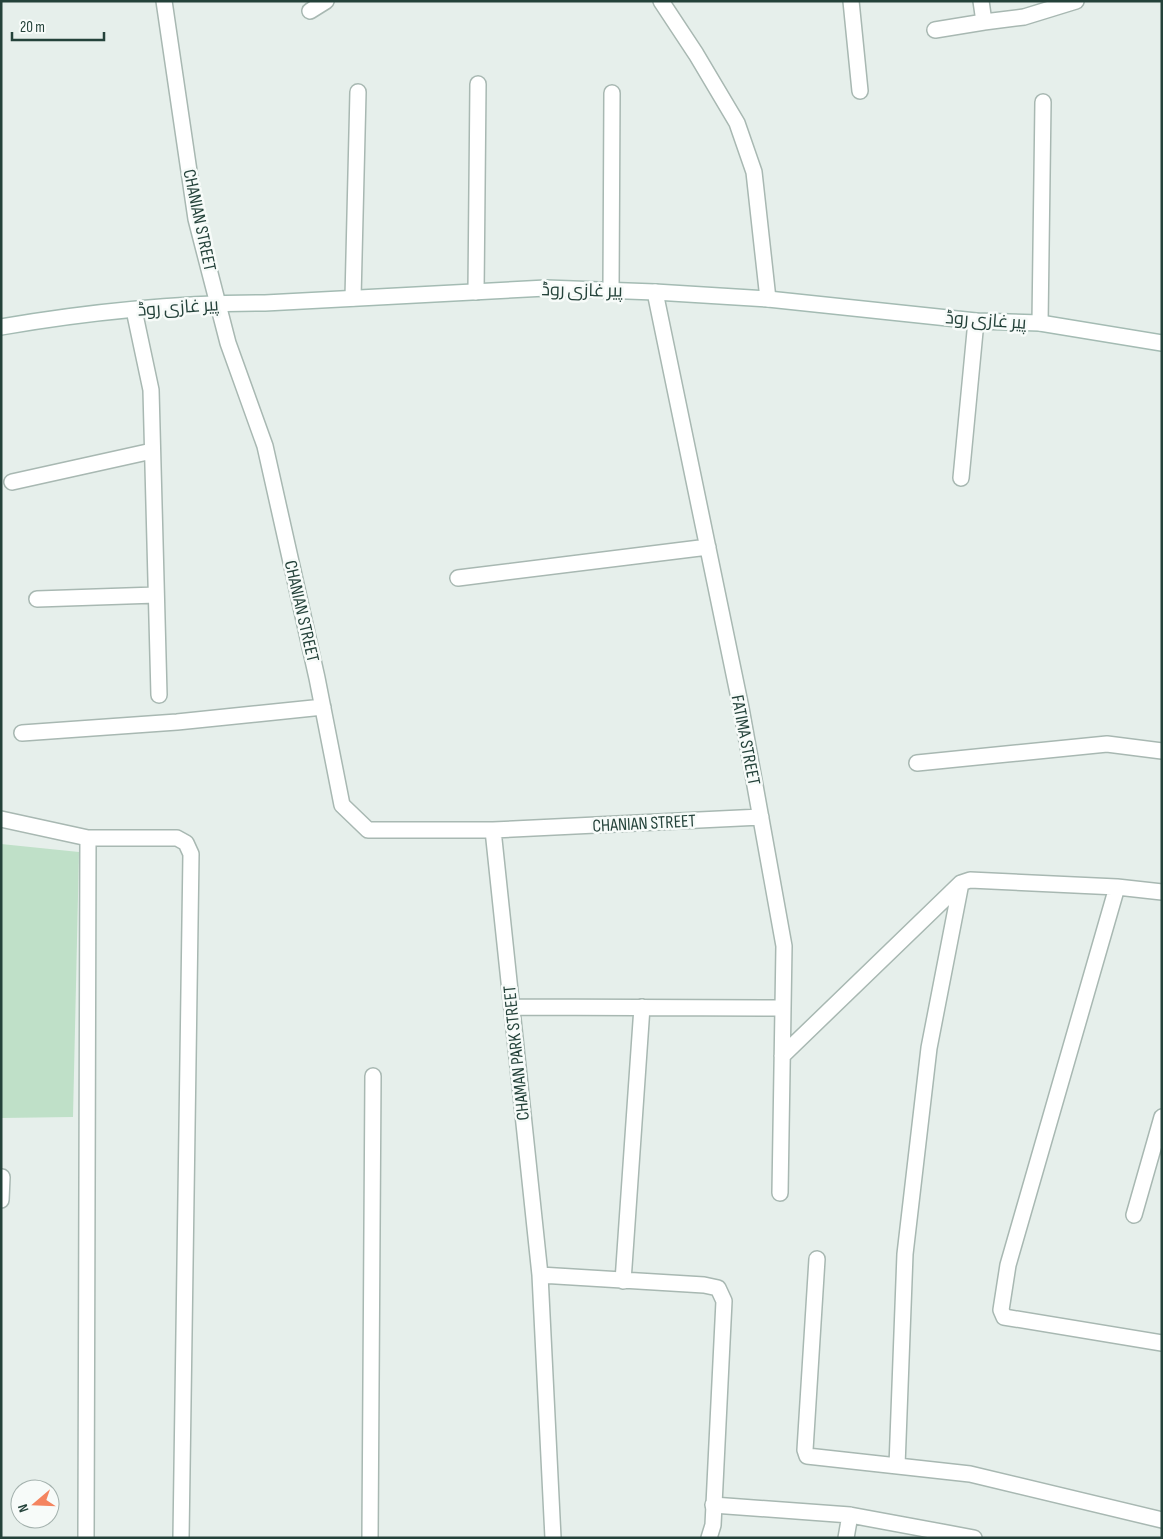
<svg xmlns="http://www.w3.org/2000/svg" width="1163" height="1539" font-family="'Sofia Sans Condensed',Cairo,sans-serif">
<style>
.green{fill:#bfe0c8}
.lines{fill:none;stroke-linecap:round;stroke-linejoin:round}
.lane-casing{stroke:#a8b8b2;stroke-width:18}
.street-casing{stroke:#a8b8b2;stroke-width:18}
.secondary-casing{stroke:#a4bbb3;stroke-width:18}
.lane{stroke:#fff;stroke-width:15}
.street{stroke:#fff;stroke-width:15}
.secondary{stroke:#fff;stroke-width:15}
.labels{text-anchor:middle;stroke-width:5;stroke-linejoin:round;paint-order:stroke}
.street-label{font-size:18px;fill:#24423a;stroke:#f7fbf9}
</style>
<rect width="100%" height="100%" fill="#e6efeb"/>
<path class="green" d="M 1,844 L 79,852 L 73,1117 L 1,1118 Z"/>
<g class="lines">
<defs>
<path id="lane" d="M 1,819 L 88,838 L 177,838 L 186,843 L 191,854 L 181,1538
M 1,1200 L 2,1177
M 713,1505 L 850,1515 L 974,1538
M 86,1538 L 88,838
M 846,1538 L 850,1515"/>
<path id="street" d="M 164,1 L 196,219 L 228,343 L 265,446 L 317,678 L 342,805 L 368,830 L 493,830 L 761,817
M 661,1 L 696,54 L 737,123 L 754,172 L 768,299
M 851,1 L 860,91
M 310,11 L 326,1
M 984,22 L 1024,17 L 1076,1
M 935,30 L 984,22 L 981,1
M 611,290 L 612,93
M 476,292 L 478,84
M 655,292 L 741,708 L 784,946 L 780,1193
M 353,298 L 358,92
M 134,310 L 151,390 L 159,695
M 1040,323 L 1043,102
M 961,478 L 976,321
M 12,482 L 152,451
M 458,578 L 708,547
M 37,599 L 156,595
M 22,733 L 177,722 L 323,707
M 917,763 L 1107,744 L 1162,751
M 493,830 L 540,1275 L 553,1538
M 1162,892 L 1117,887 L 1008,1265 L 1001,1310 L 1004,1317 L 1162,1343
M 512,1007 L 783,1008
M 782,1056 L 961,883
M 1134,1215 L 1162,1117
M 817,1259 L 805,1450 L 807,1456 L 970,1474 L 1162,1520
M 540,1275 L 704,1285 L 718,1288 L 724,1301 L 713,1525 L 709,1538
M 623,1281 L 642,1007
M 897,1466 L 905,1254 L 929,1048 L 961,883 L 970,880 L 1117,887
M 370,1538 L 373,1076"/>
<path id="secondary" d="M 1,327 C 88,312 177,303 265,303 L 546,288 L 655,292 L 768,299 L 976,321 L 1040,323 L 1162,343"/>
</defs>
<use href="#lane" class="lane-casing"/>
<use href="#street" class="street-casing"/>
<use href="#secondary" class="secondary-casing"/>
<use href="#lane" class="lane"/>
<use href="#street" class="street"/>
<use href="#secondary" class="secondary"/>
</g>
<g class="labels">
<g class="street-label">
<text transform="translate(200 220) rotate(78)" y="6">CHANIAN STREET</text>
<text transform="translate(582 290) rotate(1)" y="6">پیر غازی روڈ</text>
<text transform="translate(178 307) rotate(-4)" y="6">پیر غازی روڈ</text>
<text transform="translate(986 320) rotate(4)" y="6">پیر غازی روڈ</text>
<text transform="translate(302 611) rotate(77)" y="6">CHANIAN STREET</text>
<text transform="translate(746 740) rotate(79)" y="6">FATIMA STREET</text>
<text transform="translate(644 823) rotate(-3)" y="6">CHANIAN STREET</text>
<text transform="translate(516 1053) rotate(-96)" y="6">CHAMAN PARK STREET</text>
</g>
</g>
<rect width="1163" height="1539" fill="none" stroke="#24423a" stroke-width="5"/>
<g transform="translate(35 1504) rotate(251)"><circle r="24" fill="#f7fbf9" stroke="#a3b1ad"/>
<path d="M0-4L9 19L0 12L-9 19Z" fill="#f4845f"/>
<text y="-8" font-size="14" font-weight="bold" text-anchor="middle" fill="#24423a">N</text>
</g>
<path d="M12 32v8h92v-8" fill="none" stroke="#24423a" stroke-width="2.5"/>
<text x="20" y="32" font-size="15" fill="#24423a" stroke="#f7fbf9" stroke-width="4" paint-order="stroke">20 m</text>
</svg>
